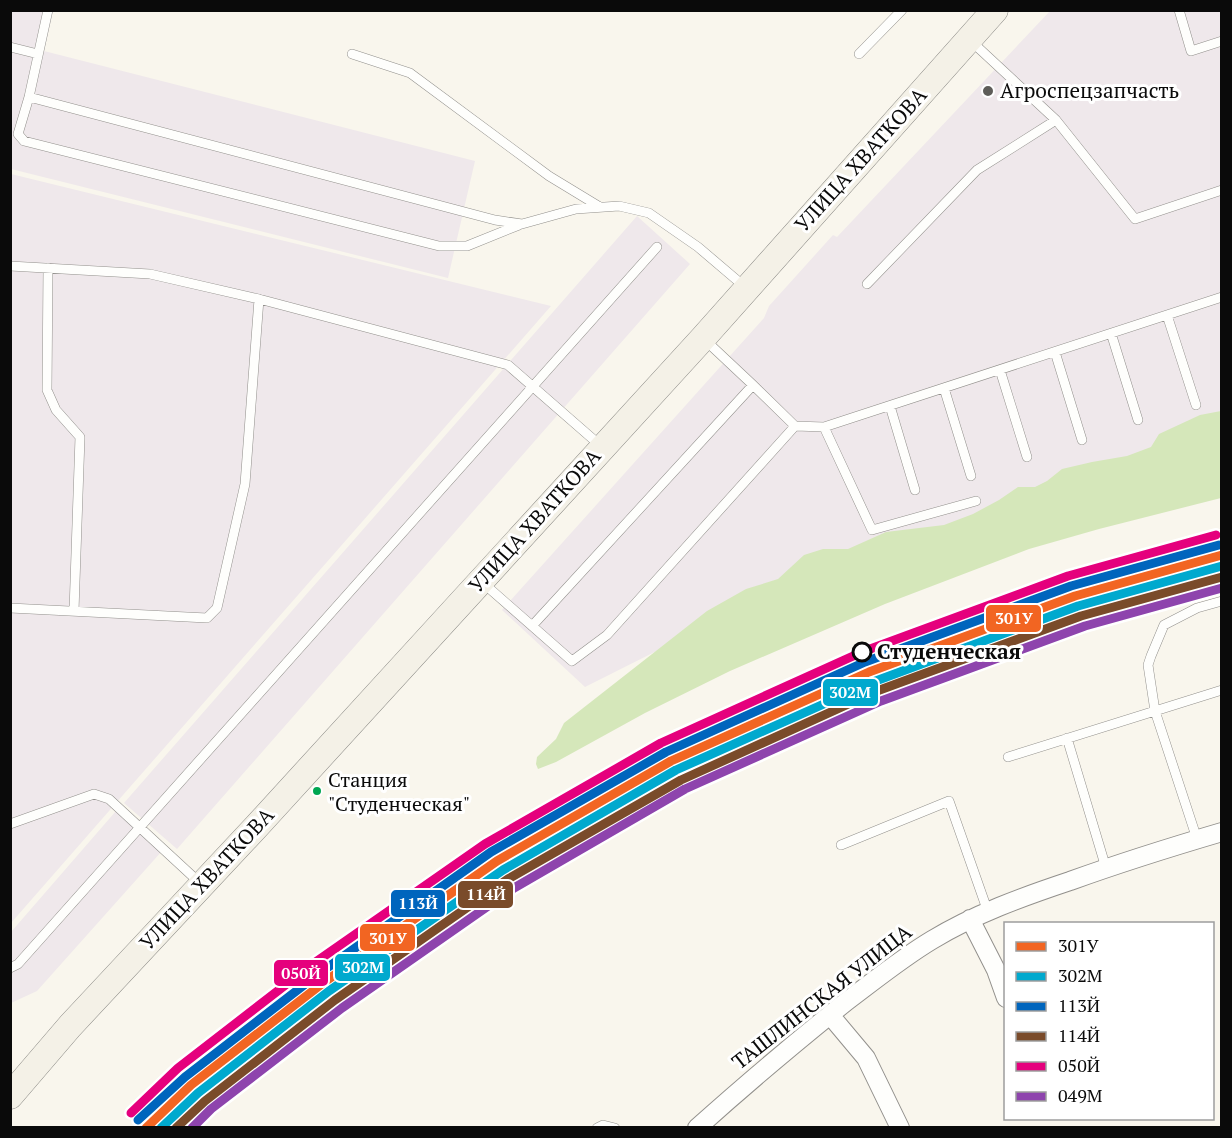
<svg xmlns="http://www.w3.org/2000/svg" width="1232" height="1138" font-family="'PT Serif',serif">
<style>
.industrial{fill:#efe8eb}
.forest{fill:#d5e7ba}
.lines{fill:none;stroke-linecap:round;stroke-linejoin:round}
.service-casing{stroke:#92908c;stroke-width:10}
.minor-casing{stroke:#92908c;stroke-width:20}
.secondary-casing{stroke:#888783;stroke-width:27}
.service{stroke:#fefefc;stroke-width:9}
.minor{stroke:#fefefc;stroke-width:18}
.secondary{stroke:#f4f1e7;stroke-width:26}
.rail-1-casing{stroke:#fff;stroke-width:14}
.rail-2-casing{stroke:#fff;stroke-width:14}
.rail-3-casing{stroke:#fff;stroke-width:14}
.rail-4-casing{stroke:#fff;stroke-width:14}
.rail-5-casing{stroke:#fff;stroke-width:14}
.rail-6-casing{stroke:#fff;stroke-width:14}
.rail-1{stroke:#f26522;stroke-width:9}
.rail-2{stroke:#00a9ce;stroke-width:9}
.rail-3{stroke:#0065bd;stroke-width:9}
.rail-4{stroke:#7a4b2a;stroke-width:9}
.rail-5{stroke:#e5007d;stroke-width:9}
.rail-6{stroke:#8e44ad;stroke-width:9}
.poi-dot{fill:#5e5d59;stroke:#fff;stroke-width:2}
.stop-dot{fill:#fff;stroke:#0a0a0a;stroke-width:3}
.bus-dot{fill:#00a651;stroke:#fff;stroke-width:2}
.labels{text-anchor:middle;stroke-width:6;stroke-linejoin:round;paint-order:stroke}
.bus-label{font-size:20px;fill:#0a0a0a;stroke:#fff;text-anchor:start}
.poi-label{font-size:21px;fill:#0a0a0a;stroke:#fff;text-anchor:start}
.street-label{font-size:21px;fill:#0a0a0a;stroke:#fff}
.stop-label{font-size:21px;font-weight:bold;fill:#0a0a0a;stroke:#fff;text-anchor:start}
.line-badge{stroke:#fff;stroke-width:2}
.badge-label{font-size:16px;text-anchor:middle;font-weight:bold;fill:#fff}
</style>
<rect width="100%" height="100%" fill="#f9f6ed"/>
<path class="industrial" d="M 10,11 L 53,11 L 44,51 L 475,161 L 448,278 L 11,169 Z
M 1050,11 L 1221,11 L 1221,428 L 746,606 L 585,687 L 502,610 L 764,318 L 769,306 L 833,235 L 837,237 Z
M 11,174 L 551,306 L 11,923 Z
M 637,216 L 690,264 L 177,849 L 124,803 Z
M 116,811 L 162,851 L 37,991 L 11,1003 L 11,932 Z"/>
<path class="forest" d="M 1221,411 L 1221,498 L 1099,529 L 1029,549 L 885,604 L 730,671 L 645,713 L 556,762 L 538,769 L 536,764 L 537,757 L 556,739 L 564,723 L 707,611 L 746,589 L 778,579 L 804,555 L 823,549 L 848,549 L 886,532 L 944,525 L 973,514 L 999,500 L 1018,487 L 1035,487 L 1047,481 L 1062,469 L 1092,462 L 1127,456 L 1151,447 L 1159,434 L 1200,415 Z"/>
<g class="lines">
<defs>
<path id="service" d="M 48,10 L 29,97 L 18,134 L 24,141 L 439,246 L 467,246 L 519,225
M 1179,10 L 1191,51 L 1222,41
M 971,41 L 1056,120 L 1135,219 L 1222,190
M 10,47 L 38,54
M 352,54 L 410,73 L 549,176 L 600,207
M 859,54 L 902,10
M 29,97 L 495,220 L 522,224 L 576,209 L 619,206 L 649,213 L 698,247 L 745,287
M 10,266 L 150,274 L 259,299 L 508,365 L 602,447
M 48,268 L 47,390 L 56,410 L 80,437 L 74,611
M 867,284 L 977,170 L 1056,120
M 1167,315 L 1196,405
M 1111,333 L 1138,420
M 704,339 L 753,385 L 795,426 L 824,427 L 1222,297
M 1055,352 L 1082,440
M 1000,370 L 1027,457
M 944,388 L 971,476
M 890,406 L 915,490
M 824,427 L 872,530 L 976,501
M 482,582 L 572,661 L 607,635 L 795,426
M 10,608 L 207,618 L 217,608 L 245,484 L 259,299
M 532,626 L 753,385
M 1067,738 L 1106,868
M 1008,757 L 1222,690
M 10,824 L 94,794 L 109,799 L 201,884
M 1197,839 L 1155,711 L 1148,665 L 1151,656 L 1164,625 L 1197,608 L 1222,601
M 841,845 L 949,801 L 988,912
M 10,968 L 18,964 L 657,247
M 597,1128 L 603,1125 L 615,1128"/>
<path id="minor" d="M 970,919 L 996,970 L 1006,998
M 830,1015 L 866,1058 L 900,1128
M 697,1128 C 746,1084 796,1042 847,1001 C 875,980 902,958 932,940 C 975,914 1022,897 1070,881 C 1120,863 1171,847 1222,832"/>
<path id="secondary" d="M 10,1096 L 70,1026 L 256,827 L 703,338 L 995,10"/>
</defs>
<use href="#service" class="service-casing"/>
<use href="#minor" class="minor-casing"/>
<use href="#secondary" class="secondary-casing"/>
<use href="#service" class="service"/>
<use href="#minor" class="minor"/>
<use href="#secondary" class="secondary"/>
<defs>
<path id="rail-1" d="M 146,1128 L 191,1085 L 323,983 L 497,861 L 671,761 L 869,672 L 1075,596 L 1222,555"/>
<path id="rail-2" d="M 161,1128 L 198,1093 L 329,991 L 503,870 L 676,770 L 873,682 L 1078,606 L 1222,566"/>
<path id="rail-3" d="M 138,1120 L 185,1077 L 317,975 L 491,852 L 666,752 L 865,662 L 1071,586 L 1219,545"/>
<path id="rail-4" d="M 176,1128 L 205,1101 L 335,1000 L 508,879 L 681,780 L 877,691 L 1081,616 L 1222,577"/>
<path id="rail-5" d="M 131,1113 L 178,1068 L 310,966 L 485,844 L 661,743 L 862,652 L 1068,576 L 1216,535"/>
<path id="rail-6" d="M 192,1128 L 211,1109 L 342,1008 L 514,888 L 685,789 L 881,701 L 1085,626 L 1222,588"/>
</defs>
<use href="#rail-1" class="rail-1-casing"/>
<use href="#rail-2" class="rail-2-casing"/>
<use href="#rail-3" class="rail-3-casing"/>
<use href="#rail-4" class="rail-4-casing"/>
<use href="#rail-5" class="rail-5-casing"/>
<use href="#rail-6" class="rail-6-casing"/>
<use href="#rail-1" class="rail-1"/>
<use href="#rail-2" class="rail-2"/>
<use href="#rail-3" class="rail-3"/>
<use href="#rail-4" class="rail-4"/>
<use href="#rail-5" class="rail-5"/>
<use href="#rail-6" class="rail-6"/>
</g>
<circle class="poi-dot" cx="988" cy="91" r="6"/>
<circle class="stop-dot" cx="862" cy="652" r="9"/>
<circle class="bus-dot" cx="317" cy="791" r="5"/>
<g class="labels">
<g class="bus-label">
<text x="328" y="787">Станция<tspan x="328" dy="24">"Студенческая"</tspan></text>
</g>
<g class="poi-label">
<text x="1000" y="98">Агроспецзапчасть</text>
</g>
<g class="street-label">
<text transform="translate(861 160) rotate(-48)" y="7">УЛИЦА ХВАТКОВА</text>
<text transform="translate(535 521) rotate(-48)" y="7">УЛИЦА ХВАТКОВА</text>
<text transform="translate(207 879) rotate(-47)" y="7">УЛИЦА ХВАТКОВА</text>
<text transform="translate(822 997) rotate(-38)" y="7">ТАШЛИНСКАЯ УЛИЦА</text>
</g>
<g class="stop-label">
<text x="877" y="659">Студенческая</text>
</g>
</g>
<g class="line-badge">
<rect x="985" y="604" width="57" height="29" rx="6" fill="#f26522"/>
<rect x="822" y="678" width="57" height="29" rx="6" fill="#00a9ce"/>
<rect x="457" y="880" width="57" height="29" rx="6" fill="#7a4b2a"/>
<rect x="390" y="889" width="56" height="29" rx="6" fill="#0065bd"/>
<rect x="359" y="923" width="57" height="29" rx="6" fill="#f26522"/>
<rect x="334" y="953" width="57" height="29" rx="6" fill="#00a9ce"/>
<rect x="273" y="959" width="56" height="28" rx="6" fill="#e5007d"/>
</g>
<g class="badge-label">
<text x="1014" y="624">301У</text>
<text x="850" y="698">302М</text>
<text x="486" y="900">114Й</text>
<text x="418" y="909">113Й</text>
<text x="388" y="944">301У</text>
<text x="363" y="973">302М</text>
<text x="301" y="979">050Й</text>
</g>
<rect width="1232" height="1138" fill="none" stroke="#0a0a0a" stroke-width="24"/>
<rect x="1004" y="922" width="210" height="198" fill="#ffffff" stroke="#9d9d9d" stroke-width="1.5"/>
<rect x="1016" y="942" width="30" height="9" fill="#f26522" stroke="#9d9d9d" stroke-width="1.5"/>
<text x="1058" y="952" font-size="18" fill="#0a0a0a">301У</text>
<rect x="1016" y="972" width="30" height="9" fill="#00a9ce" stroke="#9d9d9d" stroke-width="1.5"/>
<text x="1058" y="982" font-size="18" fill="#0a0a0a">302М</text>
<rect x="1016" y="1002" width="30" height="9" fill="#0065bd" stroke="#9d9d9d" stroke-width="1.5"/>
<text x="1058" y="1012" font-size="18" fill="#0a0a0a">113Й</text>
<rect x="1016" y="1032" width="30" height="9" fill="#7a4b2a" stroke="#9d9d9d" stroke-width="1.5"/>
<text x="1058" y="1042" font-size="18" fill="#0a0a0a">114Й</text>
<rect x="1016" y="1062" width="30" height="9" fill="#e5007d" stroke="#9d9d9d" stroke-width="1.5"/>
<text x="1058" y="1072" font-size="18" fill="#0a0a0a">050Й</text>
<rect x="1016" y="1092" width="30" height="9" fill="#8e44ad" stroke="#9d9d9d" stroke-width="1.5"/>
<text x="1058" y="1102" font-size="18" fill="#0a0a0a">049М</text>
</svg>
